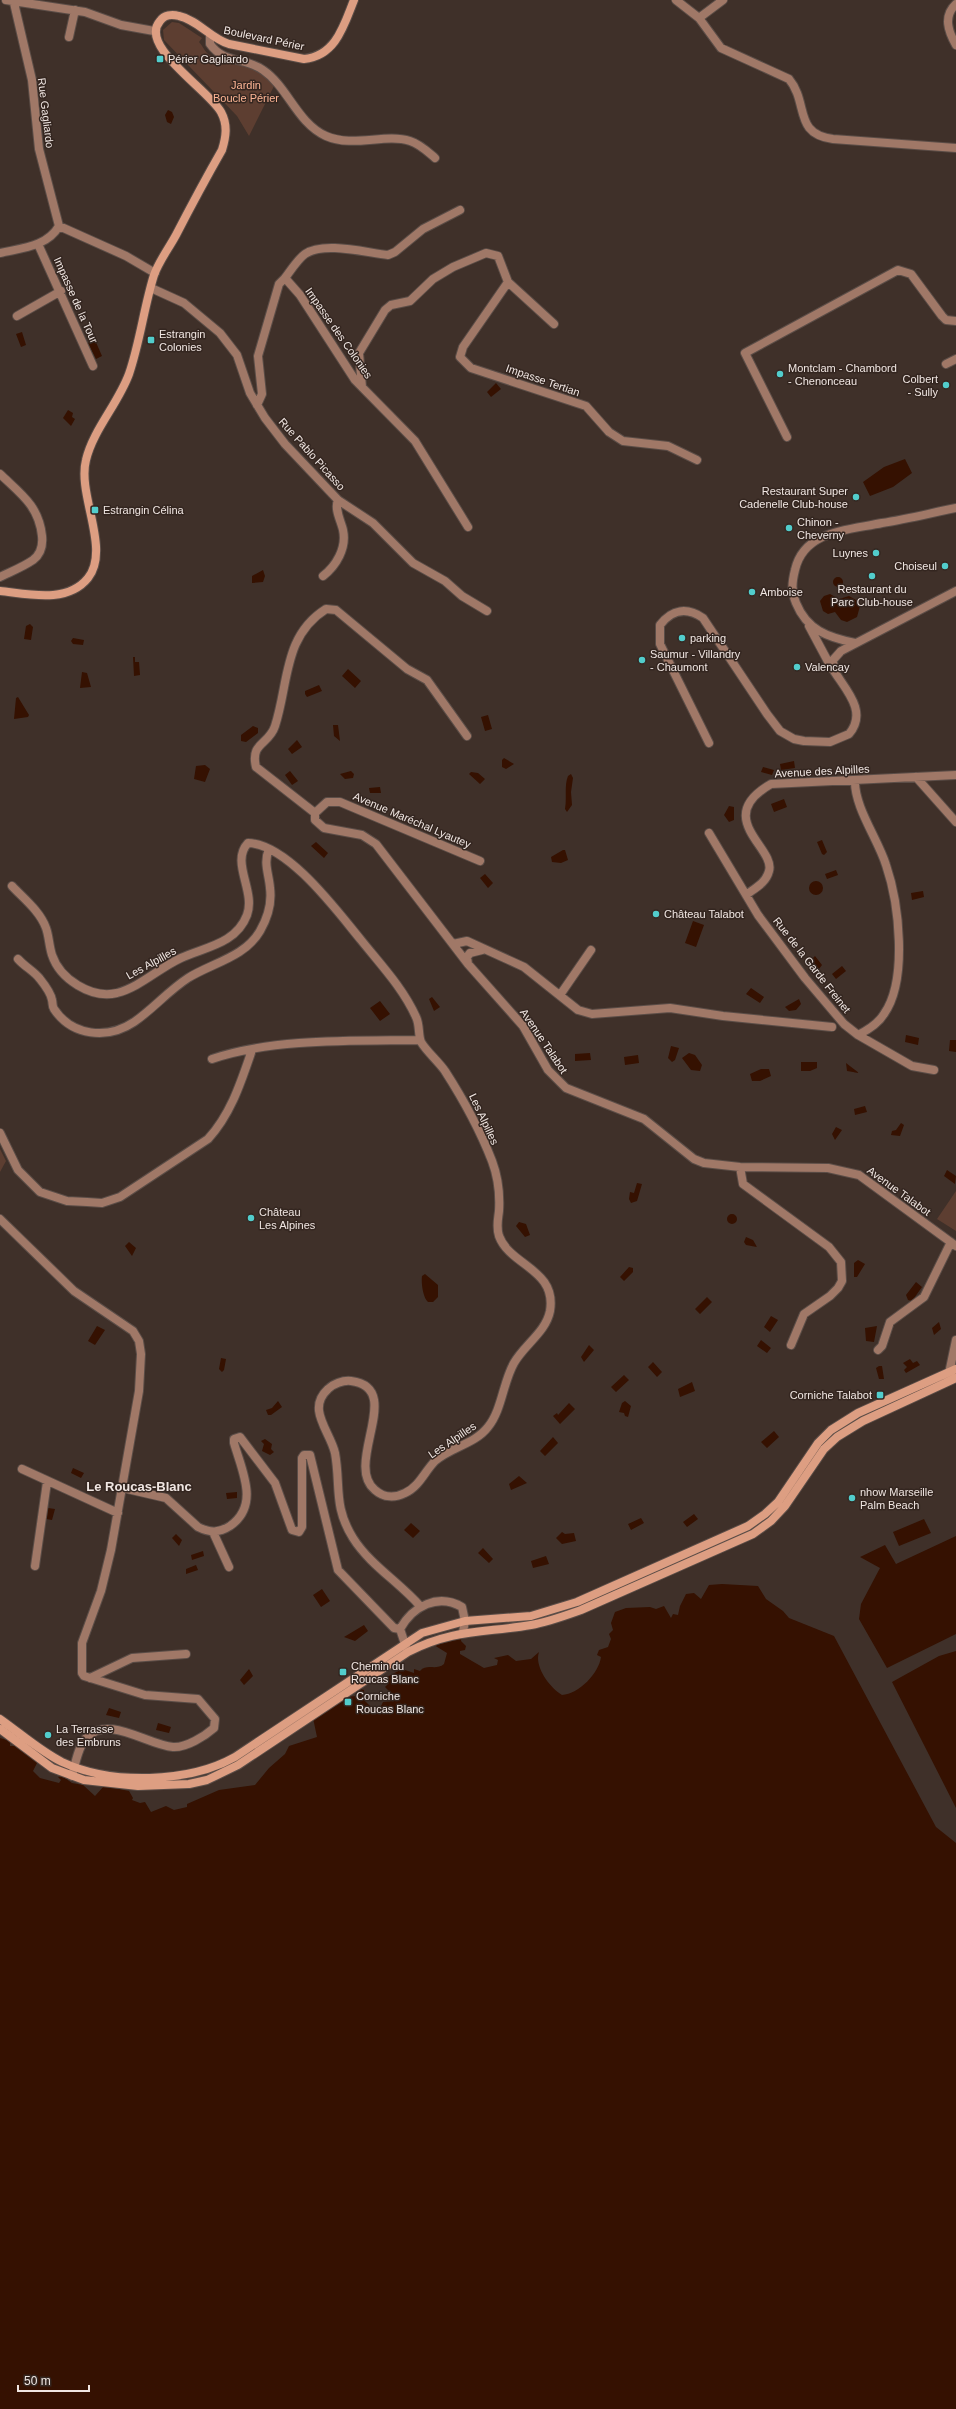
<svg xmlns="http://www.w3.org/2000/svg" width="956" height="2409" font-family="Helvetica,sans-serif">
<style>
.green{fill:#5d3e31}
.water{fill:#351101}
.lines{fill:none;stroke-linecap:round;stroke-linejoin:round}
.street-casing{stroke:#5b4d47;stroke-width:10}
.secondary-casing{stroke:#5b4d47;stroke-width:10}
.street{stroke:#a07867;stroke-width:8}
.secondary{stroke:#dd9e82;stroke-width:8}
.poi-dot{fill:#52cdcc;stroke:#342620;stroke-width:1.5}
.labels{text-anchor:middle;stroke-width:3;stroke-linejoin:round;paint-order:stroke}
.street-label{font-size:11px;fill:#f0e6e2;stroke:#342620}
.poi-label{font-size:11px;fill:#f0e6e2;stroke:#342620;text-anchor:start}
.park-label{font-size:11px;fill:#fdb595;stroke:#342620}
.quarter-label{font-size:13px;font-weight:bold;fill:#f0e6e2;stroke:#342620}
</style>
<rect width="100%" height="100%" fill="#3f3029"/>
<path class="green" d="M 172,22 L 179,23 L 202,38 L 199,42 C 202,45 204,50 207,53 C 226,70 254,57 274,86 L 249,136 L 237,116 L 164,40 L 163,30 Z
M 0,1149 L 6,1161 L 0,1172 Z
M 956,1191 L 956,1231 L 937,1219 Z"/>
<path class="water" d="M 168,110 L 172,112 L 174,117 L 171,124 L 167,122 L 165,115 Z
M 22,332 L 26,345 L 21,347 L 16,334 Z
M 95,340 L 102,356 L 96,359 L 88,343 Z
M 496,383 L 501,389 L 491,397 L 487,392 Z
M 68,410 L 73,413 L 72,417 L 75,419 L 71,426 L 63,418 Z
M 905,459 L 912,473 L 893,487 L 870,496 L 863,482 L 884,467 Z
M 263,570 L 265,576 L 263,582 L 252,583 L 252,576 Z
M833 582a5 5 0 1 1 10 0a5 5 0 1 1-10 0Z
M 830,594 L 839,599 L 849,596 L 856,600 L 860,606 L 857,617 L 847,622 L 841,620 L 835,612 L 828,614 L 823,611 L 820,601 L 824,596 Z
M 30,624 L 33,627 L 31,640 L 24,639 L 26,626 Z
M 73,638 L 84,640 L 83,645 L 73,644 L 71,641 Z
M 133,657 L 135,657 L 135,662 L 139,662 L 140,675 L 134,676 Z
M 348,669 L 361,681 L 355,688 L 342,676 Z
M 82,672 L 87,673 L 91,687 L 80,688 Z
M 319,685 L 322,691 L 307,697 L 305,694 L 305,691 Z
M 18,697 L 29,715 L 28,717 L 14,719 L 16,698 Z
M 488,715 L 492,729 L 485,731 L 481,717 Z
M 333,725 L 338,725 L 340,741 L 334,736 Z
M 253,726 L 258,728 L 258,733 L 246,742 L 241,741 L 241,735 Z
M 297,740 L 302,747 L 292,754 L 288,749 Z
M 504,758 L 514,764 L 506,769 L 502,767 L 502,760 Z
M 794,761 L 795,768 L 781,770 L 780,764 Z
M 205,765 L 210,769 L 205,782 L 194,779 L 196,766 Z
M 763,767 L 774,770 L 772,775 L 761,772 Z
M 290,771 L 298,781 L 292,785 L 285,775 Z
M 351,771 L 354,774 L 353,778 L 345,779 L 340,774 Z
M 471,772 L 478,773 L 485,779 L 480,784 L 469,774 Z
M 571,774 L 573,778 L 571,792 L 572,805 L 567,812 L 565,809 C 567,798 564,786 568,776 Z
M 380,787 L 381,793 L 370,793 L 369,788 Z
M 784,799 L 787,807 L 774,812 L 771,804 Z
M 729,806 L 734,807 L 734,820 L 729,822 L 724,815 Z
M 822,840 L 827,852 L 824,855 L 822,854 L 817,842 Z
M 316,842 L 328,853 L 324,858 L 311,846 Z
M 563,850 L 565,850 L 568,860 L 561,863 L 552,862 L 551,857 Z
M 836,870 L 838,875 L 827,879 L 825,874 Z
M 485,874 L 493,883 L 488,888 L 480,878 Z
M809 888a7 7 0 1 1 14 0a7 7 0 1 1-14 0Z
M 923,891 L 924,897 L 912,900 L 911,893 Z
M 693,921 L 704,925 L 696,947 L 685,943 Z
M 815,956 L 822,965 L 819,969 L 810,961 Z
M 842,966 L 846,971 L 836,979 L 832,974 Z
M 751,988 L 764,997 L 760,1003 L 746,994 Z
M 432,997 L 440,1007 L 434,1011 L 429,999 Z
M 799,999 L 801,1004 L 796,1010 L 789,1011 L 785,1007 Z
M 380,1001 L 390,1014 L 380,1021 L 370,1008 Z
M 906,1035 L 919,1038 L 918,1045 L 905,1042 Z
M 950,1040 L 956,1040 L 956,1052 L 949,1051 Z
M 671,1046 L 679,1048 L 675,1060 L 672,1062 L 668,1058 Z
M 590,1053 L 591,1060 L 575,1061 L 575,1054 Z
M 689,1053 L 695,1055 L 702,1065 L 700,1071 L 691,1070 L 682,1058 Z
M 638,1055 L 639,1063 L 625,1065 L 624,1057 Z
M 801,1062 L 817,1062 L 817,1068 L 810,1071 L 801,1071 Z
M 846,1063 L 859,1073 L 847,1071 Z
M 761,1069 L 769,1069 L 771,1076 L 760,1081 L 752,1081 L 750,1074 Z
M 865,1106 L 867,1112 L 855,1115 L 854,1109 Z
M 901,1123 L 904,1125 L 900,1136 L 891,1135 L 892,1131 L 896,1130 Z
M 836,1127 L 842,1130 L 835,1140 L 832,1134 Z
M 947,1170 L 956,1176 L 955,1184 L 944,1176 Z
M 637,1183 L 642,1184 L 637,1201 L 631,1203 L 629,1199 L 630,1192 L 634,1193 Z
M727 1219a5 5 0 1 1 10 0a5 5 0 1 1-10 0Z
M 519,1222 L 526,1224 L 530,1235 L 525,1237 L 516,1226 Z
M 746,1237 L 753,1240 L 757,1247 L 746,1245 L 744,1242 Z
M 129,1242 L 136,1248 L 132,1256 L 125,1246 Z
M 858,1260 L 865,1264 L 857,1277 L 854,1277 L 854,1263 Z
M 629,1267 L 633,1268 L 633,1272 L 624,1281 L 620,1277 Z
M 425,1274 L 438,1285 L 438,1297 L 433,1302 L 428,1302 C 423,1298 421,1283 422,1276 Z
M 916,1282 L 922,1287 L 912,1301 L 908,1300 L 906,1295 Z
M 707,1297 L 712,1302 L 700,1314 L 695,1309 Z
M 771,1316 L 778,1320 L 770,1332 L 764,1327 Z
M 939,1322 L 941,1329 L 934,1335 L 932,1328 Z
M 97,1326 L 105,1330 L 95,1345 L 88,1341 Z
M 877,1326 L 874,1342 L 866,1341 L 865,1328 Z
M 761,1340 L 771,1348 L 767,1353 L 757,1346 Z
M 589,1345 L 594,1350 L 584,1362 L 581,1357 Z
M 221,1358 L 226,1359 L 224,1370 L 222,1372 L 219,1369 Z
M 910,1359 L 913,1363 L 917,1361 L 920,1365 L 906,1373 L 904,1370 L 907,1367 L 903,1363 Z
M 653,1362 L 662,1372 L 657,1377 L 648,1367 Z
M 879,1366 L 882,1366 L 884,1379 L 879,1379 L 876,1368 Z
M 624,1375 L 629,1380 L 616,1392 L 611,1387 Z
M 692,1382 L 695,1391 L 680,1397 L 678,1389 Z
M 278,1401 L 282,1407 L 271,1415 L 268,1415 L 266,1410 L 272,1408 Z
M 625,1401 L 631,1406 L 628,1417 L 625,1416 L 624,1413 L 619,1412 L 622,1403 Z
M 569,1403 L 575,1409 L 560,1424 L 553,1416 L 557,1413 L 558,1415 Z
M 774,1431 L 779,1437 L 767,1448 L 761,1442 Z
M 553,1437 L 558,1443 L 545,1456 L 540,1451 Z
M 265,1439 L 272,1444 L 271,1449 L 274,1452 L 270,1455 L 262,1451 L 264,1444 L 261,1441 Z
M 73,1468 L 84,1473 L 81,1478 L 71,1473 Z
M 519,1476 L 527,1483 L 511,1490 L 509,1484 Z
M 237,1492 L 237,1498 L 227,1499 L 226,1493 Z
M 48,1508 L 55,1509 L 52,1520 L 46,1519 Z
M 694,1514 L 698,1519 L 687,1527 L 683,1522 Z
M 641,1518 L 644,1523 L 631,1530 L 628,1524 Z
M 924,1519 L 931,1533 L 899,1546 L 893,1532 Z
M 411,1523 L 420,1531 L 413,1538 L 404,1530 Z
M 562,1532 L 565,1534 L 574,1533 L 576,1541 L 562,1544 L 556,1538 Z
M 176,1534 L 182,1540 L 179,1546 L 172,1538 Z
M 956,1536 L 956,1634 L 887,1668 L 859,1619 L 861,1604 L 880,1568 L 860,1557 L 885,1545 L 896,1564 Z
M 483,1548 L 493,1559 L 489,1563 L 478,1553 Z
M 203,1551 L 204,1556 L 192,1560 L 191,1555 Z
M 546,1556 L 549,1564 L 533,1568 L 531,1561 Z
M 196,1565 L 198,1570 L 186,1574 L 186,1569 Z
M 722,1584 L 758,1586 L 766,1599 L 783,1611 L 789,1618 L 834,1636 L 936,1827 L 956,1843 L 956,2409 L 0,2409 L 0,1738 L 10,1741 L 10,1746 L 17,1746 L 38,1761 L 33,1771 L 40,1778 L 59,1783 L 61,1780 L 58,1777 L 62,1776 L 72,1783 L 83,1785 L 95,1796 L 104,1786 L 129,1791 L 133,1798 L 132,1800 L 140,1803 L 145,1802 L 151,1812 L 166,1806 L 174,1810 L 187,1807 L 187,1804 L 219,1790 L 255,1785 L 269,1768 L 285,1754 L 289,1746 L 317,1737 L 313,1718 L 318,1710 L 315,1707 L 324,1698 L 359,1696 L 360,1689 L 364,1690 L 365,1701 L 373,1709 L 380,1708 L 383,1702 L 392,1701 L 395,1697 L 385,1687 L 389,1683 L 387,1677 L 402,1669 L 414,1673 L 414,1669 L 420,1671 C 427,1663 436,1671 444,1664 L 447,1653 L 434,1645 L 435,1638 L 440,1634 L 462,1634 L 461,1641 L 466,1646 L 465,1650 L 460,1651 L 460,1654 L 484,1668 L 497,1665 L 498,1660 L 494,1658 L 508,1655 L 516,1661 L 531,1659 L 539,1652 C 534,1666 549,1687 562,1695 C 579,1694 599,1673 601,1657 L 597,1655 L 599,1650 L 608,1647 L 611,1639 L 609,1634 L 613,1630 L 611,1623 L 615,1612 L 626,1608 L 650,1607 L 656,1609 L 664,1606 L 671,1618 L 673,1614 L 678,1615 L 680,1606 L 686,1594 L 694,1593 L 701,1599 L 709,1585 Z
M 322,1589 L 330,1601 L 321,1607 L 313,1595 Z
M 364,1625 L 368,1631 L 355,1641 L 344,1637 Z
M 956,1651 L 956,1808 L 892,1682 L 939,1656 Z
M 249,1669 L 253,1676 L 244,1685 L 240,1680 Z
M 109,1708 L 121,1712 L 119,1718 L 106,1715 Z
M 158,1723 L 171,1727 L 169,1733 L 156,1730 Z"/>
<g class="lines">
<defs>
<path id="street" d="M 6,0 L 85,12 L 121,25 L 154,31
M 676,0 L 699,18 L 721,48 L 789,79 C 809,103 793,134 833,139 L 956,148
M 14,3 L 32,80 L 39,149 L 59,226
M 956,4 C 943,16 948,31 956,45
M 699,18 L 723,0
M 210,35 L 210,44 C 224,64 245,57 263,70 C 288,87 297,123 326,136 C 353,148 385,133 410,141 C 420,144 428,152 435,158
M 69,37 L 75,10
M 59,226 L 126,256 L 155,273
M 38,244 L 93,366
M 0,253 C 21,248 47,247 59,226
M 285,278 C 291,270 298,259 305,254 C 324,241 367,253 388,255 L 395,252 L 423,229 L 460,210
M 508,282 L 463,347 L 460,357 L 471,368 L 586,406 L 609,432 L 623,441 L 668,446 L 697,460
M 151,288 L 184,303 L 220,333 L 237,355 L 250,393 L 265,418 L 285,444 L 338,500 L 373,523 L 413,563 L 445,581 L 462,596 L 487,611
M 17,316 L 61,291
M 946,364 L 956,359
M 362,387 L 359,353 L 385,310 L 391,305 L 410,301 L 433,279 L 453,267 L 486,253 L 498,256 L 508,282 L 554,324
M 257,405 L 262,394 L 258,356 L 279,284 L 285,278 L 300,295 L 355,380 L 415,441 L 468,527
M 787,437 L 745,353 L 898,270 L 911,274 L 942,316 L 946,320 L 956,321
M 0,474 C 21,494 39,506 42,536 C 43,546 41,554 33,560 C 23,567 10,572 0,577
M 323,576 C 336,566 347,548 343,530 C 341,521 334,509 338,500
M 809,626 L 832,669
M 855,643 C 827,637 807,630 796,603 C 791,591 792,582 795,570 C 804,530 849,530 882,523 C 907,519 931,513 956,508
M 467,736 L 427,680 L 407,669 L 336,610 L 326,609 C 283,636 289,683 275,726 C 269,745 250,742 256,767 L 315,813 L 315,820 L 324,828 L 362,835 L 376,844 L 468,964 L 523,1026 L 548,1070 L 566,1088 L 644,1119 L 694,1159 L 704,1163 L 740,1167 L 828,1168 L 859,1175 L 956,1246
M 709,743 L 660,644 L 660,625 C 672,609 687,607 703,618 L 767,714 L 780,731 L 794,739 L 804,741 L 830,742 L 849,734 C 868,712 846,690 834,671 L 833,660 L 841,651 L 956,591
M 916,777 L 956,822
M 855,780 C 854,807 878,839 886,865 C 899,903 908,980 884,1014 C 878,1024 868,1030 858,1035
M 315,813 L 327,802 L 340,802 L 480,861
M 709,833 L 758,915 L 805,978 L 844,1024 L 858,1035 L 912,1066 L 934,1070
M 12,886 C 23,898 40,911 46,928 C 49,936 49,946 52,955 C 60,979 91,999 117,993 C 140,987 159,968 181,958 C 205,947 236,944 247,915 C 256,891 230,862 248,843 C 288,844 337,911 361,940 C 381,965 403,988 416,1017 C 420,1025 418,1035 421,1042 C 427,1052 438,1061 445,1071 C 463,1099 480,1130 492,1161 C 498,1177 500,1195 499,1211 C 498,1220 496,1227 499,1236 C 510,1266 557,1269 550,1311 C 546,1332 524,1345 514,1363 C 503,1382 502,1410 488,1427 C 475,1444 451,1447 435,1461 C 425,1471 419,1487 405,1493 C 395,1498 384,1498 375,1490 C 343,1464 406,1388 351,1381 C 343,1380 333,1384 328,1389 C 306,1409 330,1431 335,1453 C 341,1486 333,1506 353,1538 C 370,1565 399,1582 420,1606
M 746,895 C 755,888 766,883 769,871 C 776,848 712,818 771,784 L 956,775
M 453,944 L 467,941 L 524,967 L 578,1010 L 592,1014 L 670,1008 L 723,1016 L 832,1027
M 18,959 C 25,967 34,971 40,979 C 44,984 51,994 52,1000 C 53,1004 52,1006 54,1009 C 72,1036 107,1040 134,1022 C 153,1009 168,991 188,978 C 212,963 245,957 260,931 C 268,917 272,903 270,888 C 269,874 263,863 269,849
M 468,964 L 467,957 L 470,953 L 482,950
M 560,995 L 591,950
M 212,1059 C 273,1038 356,1041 420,1040
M 0,1133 L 18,1170 L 40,1192 L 67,1201 L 87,1202 L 102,1203 L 120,1197 L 208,1139 C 231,1114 241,1082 252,1050
M 740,1167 L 743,1184 L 829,1247 L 841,1262 L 842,1281 L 838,1288 L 830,1296 L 804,1314 L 791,1345
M 0,1219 L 74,1291 L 133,1331 L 139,1341 L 141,1354 L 139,1391 L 111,1550 L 101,1591 L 82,1643 L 82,1673 L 84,1676 L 145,1695 L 198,1699 L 215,1719 L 214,1728 C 205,1736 186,1748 173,1747 C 147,1745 108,1714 86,1738 C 78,1747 75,1765 72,1776
M 878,1350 L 882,1346 L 890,1322 L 924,1297 L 951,1242
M 948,1378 L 956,1340
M 22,1469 L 118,1513
M 123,1488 L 166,1498 L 198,1527 C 210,1533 219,1533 230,1526 C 260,1505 242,1471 234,1443 L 234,1439 L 240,1437 L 275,1483 L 292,1530 L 299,1532 L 302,1527 L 302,1458 L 304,1455 L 310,1455 L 338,1570 L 394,1628 L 400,1629
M 213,1532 L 229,1567
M 35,1566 L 47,1482
M 407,1650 L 400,1629 C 413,1606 438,1593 462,1607 L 465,1621 L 463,1632
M 90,1678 L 132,1658 L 186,1654"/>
<path id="secondary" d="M 0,591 C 28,594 67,604 88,578 C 111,549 77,495 86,460 C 93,430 118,404 129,374 C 140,342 144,307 154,275 C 159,261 169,248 176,235 C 191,206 206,178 222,150 C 226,137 228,125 221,112 C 209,90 138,46 160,21 C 164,15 172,14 179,16 C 198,20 210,38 229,44 L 304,59 C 336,56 344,25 354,0
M 0,1719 C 20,1733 40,1751 62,1762 C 111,1785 189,1783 235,1757 L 422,1633 L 465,1621 L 531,1616 L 577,1602 L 748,1526 L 765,1514 L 778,1502 L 818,1443 L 831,1430 L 858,1413 L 956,1369
M 0,1729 L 52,1768 L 84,1780 L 138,1786 L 189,1784 L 207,1780 L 238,1765 L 408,1652 C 453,1629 484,1633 531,1625 C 548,1622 564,1616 581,1610 L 753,1534 L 771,1521 L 785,1506 L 824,1449 L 837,1437 L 863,1421 L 956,1378"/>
</defs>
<use href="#street" class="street-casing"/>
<use href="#secondary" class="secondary-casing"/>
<use href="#street" class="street"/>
<use href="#secondary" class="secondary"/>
</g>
<g class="poi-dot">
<rect x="156" y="55" width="8" height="8" rx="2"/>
<rect x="147" y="336" width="8" height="8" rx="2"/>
<circle cx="780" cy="374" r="4"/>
<circle cx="946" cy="385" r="4"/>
<circle cx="856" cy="497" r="4"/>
<rect x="91" y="506" width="8" height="8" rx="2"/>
<circle cx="789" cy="528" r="4"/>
<circle cx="876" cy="553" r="4"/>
<circle cx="945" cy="566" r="4"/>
<circle cx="872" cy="576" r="4"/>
<circle cx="752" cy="592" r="4"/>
<circle cx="682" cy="638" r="4"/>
<circle cx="642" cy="660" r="4"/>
<circle cx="797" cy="667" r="4"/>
<circle cx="656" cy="914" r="4"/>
<circle cx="251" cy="1218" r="4"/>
<rect x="876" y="1391" width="8" height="8" rx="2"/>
<circle cx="852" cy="1498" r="4"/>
<rect x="339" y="1668" width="8" height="8" rx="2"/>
<rect x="344" y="1698" width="8" height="8" rx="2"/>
<circle cx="48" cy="1735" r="4"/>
</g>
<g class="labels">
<g class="street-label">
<text transform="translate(264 38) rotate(12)" y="4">Boulevard Périer</text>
<text transform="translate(46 113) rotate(83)" y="4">Rue Gagliardo</text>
<text transform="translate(76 300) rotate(66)" y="4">Impasse de la Tour</text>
<text transform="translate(339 333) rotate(55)" y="4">Impasse des Colonies</text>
<text transform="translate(543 380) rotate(19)" y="4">Impasse Tertian</text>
<text transform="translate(312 454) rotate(48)" y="4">Rue Pablo Picasso</text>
<text transform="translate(822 771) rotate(-3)" y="4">Avenue des Alpilles</text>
<text transform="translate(412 820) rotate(23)" y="4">Avenue Maréchal Lyautey</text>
<text transform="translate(151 963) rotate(-29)" y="4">Les Alpilles</text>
<text transform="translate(812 965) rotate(52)" y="4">Rue de la Garde Freinet</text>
<text transform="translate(544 1041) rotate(56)" y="4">Avenue Talabot</text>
<text transform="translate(484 1119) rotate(65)" y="4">Les Alpilles</text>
<text transform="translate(899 1191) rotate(36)" y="4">Avenue Talabot</text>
<text transform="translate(452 1440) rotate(-34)" y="4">Les Alpilles</text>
</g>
<g class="poi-label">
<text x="168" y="63">Périer Gagliardo</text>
<text x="159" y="338">Estrangin<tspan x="159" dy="13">Colonies</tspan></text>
<text x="788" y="372">Montclam - Chambord<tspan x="788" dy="13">- Chenonceau</tspan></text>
<text x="938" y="383" text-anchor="end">Colbert<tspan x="938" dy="13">- Sully</tspan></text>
<text x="848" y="495" text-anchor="end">Restaurant Super<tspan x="848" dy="13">Cadenelle Club-house</tspan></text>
<text x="103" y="514">Estrangin Célina</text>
<text x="797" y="526">Chinon -<tspan x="797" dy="13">Cheverny</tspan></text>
<text x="868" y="557" text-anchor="end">Luynes</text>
<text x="937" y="570" text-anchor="end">Choiseul</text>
<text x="872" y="593" text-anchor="middle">Restaurant du<tspan x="872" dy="13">Parc Club-house</tspan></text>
<text x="760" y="596">Amboise</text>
<text x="690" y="642">parking</text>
<text x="650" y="658">Saumur - Villandry<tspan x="650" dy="13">- Chaumont</tspan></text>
<text x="805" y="671">Valencay</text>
<text x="664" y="918">Château Talabot</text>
<text x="259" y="1216">Château<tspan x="259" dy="13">Les Alpines</tspan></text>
<text x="872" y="1399" text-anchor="end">Corniche Talabot</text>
<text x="860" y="1496">nhow Marseille<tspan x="860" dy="13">Palm Beach</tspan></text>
<text x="351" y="1670">Chemin du<tspan x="351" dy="13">Roucas Blanc</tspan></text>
<text x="356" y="1700">Corniche<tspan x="356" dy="13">Roucas Blanc</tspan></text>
<text x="56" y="1733">La Terrasse<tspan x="56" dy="13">des Embruns</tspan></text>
</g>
<g class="park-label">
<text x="246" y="89">Jardin<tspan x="246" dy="13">Boucle Périer</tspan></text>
</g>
<g class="quarter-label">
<text x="139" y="1491">Le Roucas-Blanc</text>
</g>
</g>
<path d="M18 2385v6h71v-6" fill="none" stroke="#f0e6e2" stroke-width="2"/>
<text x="24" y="2385" font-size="12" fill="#f0e6e2" stroke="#342620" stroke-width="3" paint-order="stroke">50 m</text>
</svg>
